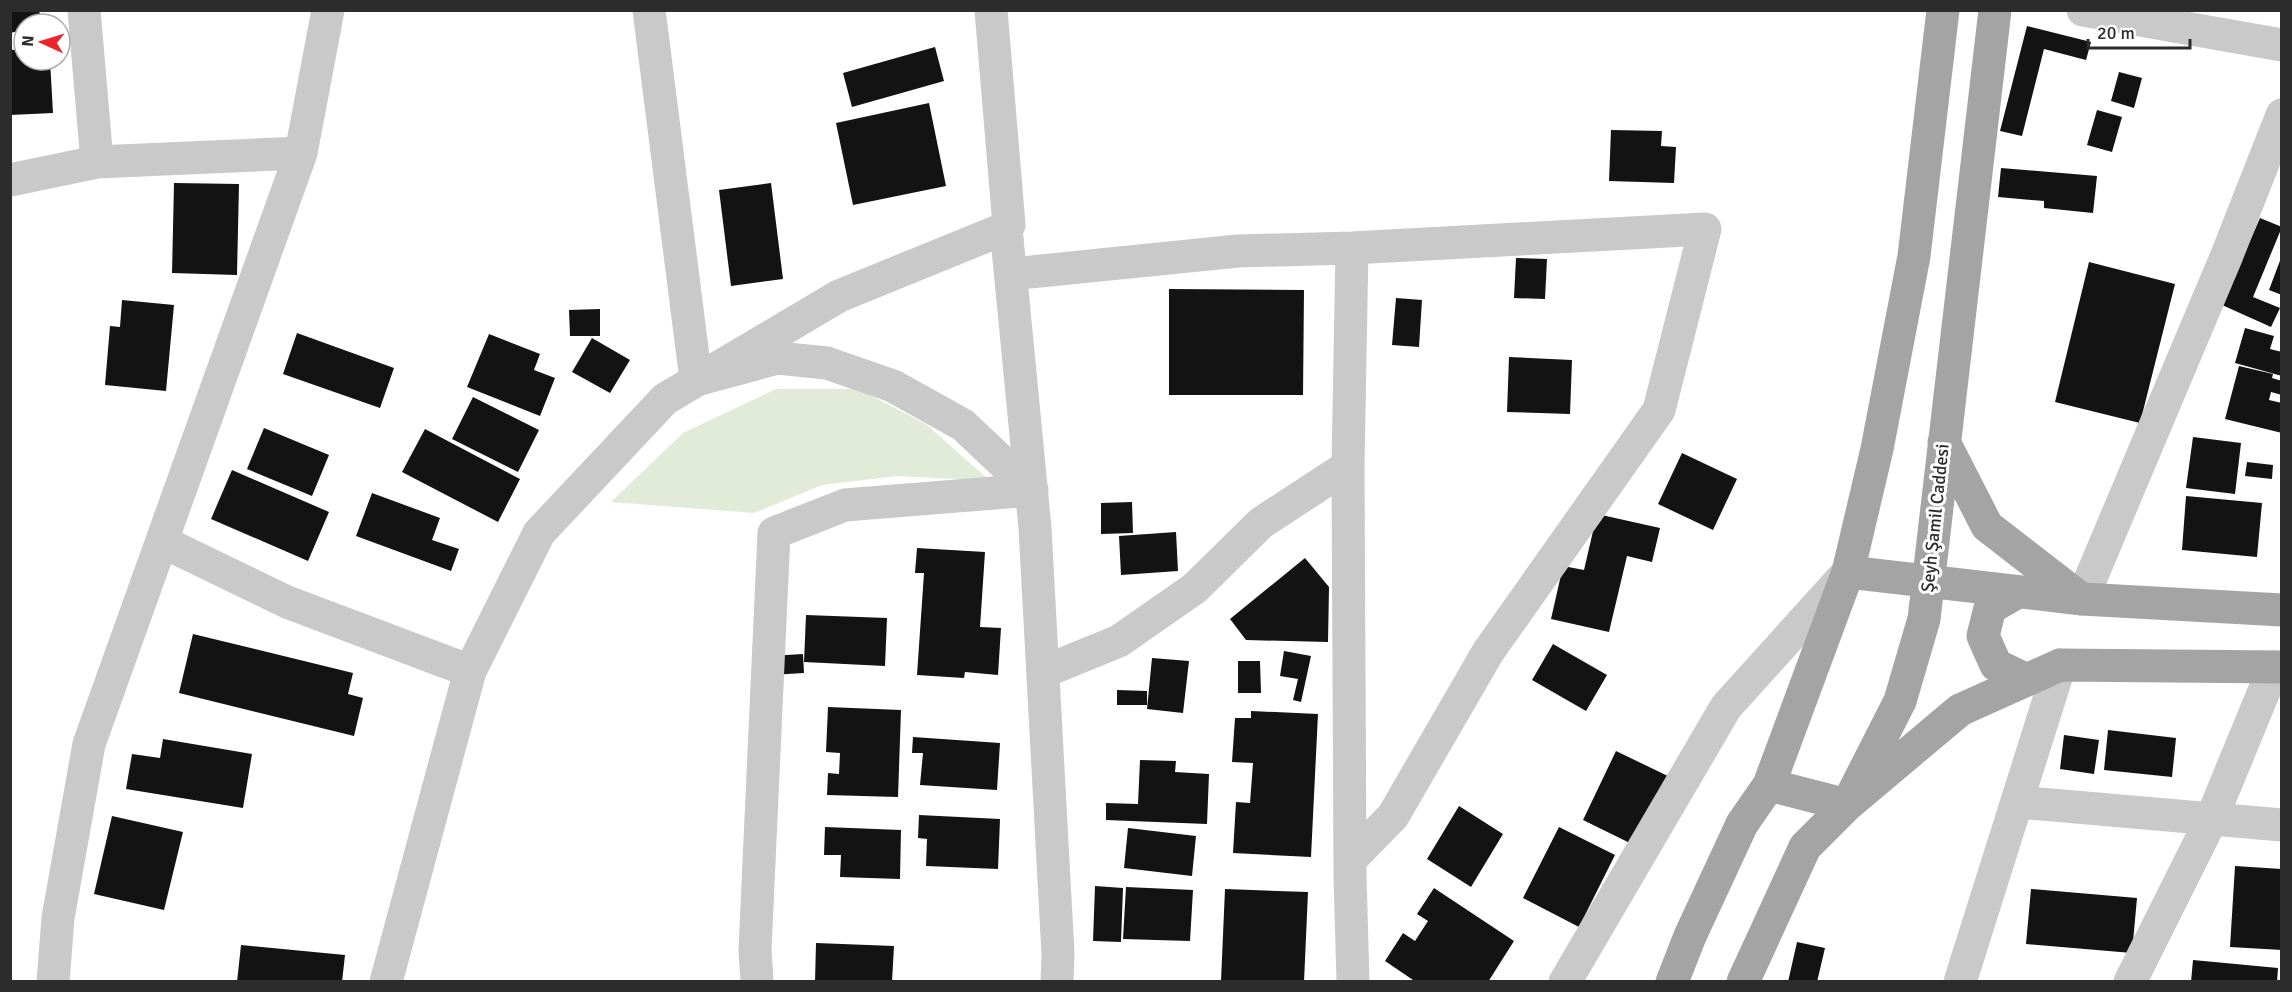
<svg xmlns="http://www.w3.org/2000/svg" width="2292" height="992" font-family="Signika,sans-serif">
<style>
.green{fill:#e1ebd8}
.building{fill:#131313}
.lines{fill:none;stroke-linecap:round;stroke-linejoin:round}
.minor{stroke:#c9c9c9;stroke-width:33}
.major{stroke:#a4a4a4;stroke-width:33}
.labels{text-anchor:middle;stroke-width:6;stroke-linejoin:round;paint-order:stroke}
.street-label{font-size:18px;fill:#2c2c2c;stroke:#fff}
</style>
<rect width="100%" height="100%" fill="#fff"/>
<path class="green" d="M 776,389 L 858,389 L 926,424 L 990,481 L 897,476 L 822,485 L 754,513 L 611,502 L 683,433 Z"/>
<path class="building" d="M 10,10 L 39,10 L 42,24 L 24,24 L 24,30 L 10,33 Z
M 2027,26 L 2091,42 L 2086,60 L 2044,49 L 2022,136 L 2000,131 Z
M 935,47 L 944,81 L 852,107 L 843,73 Z
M 24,49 L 24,60 L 50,60 L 53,113 L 10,115 L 10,50 Z
M 2119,72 L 2142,78 L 2134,108 L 2111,101 Z
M 929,103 L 946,186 L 853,205 L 836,123 Z
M 2097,110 L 2122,117 L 2112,152 L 2087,145 Z
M 1611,130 L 1662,131 L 1661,146 L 1676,147 L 1674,183 L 1609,181 Z
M 2001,168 L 2097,176 L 2093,213 L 2044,208 L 2044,201 L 1998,197 Z
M 174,183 L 239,184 L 237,275 L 172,273 Z
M 771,183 L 783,279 L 731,286 L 719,190 Z
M 2260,218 L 2282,227 L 2253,297 L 2280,308 L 2271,327 L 2222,305 Z
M 1516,258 L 1547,259 L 1545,299 L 1514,298 Z
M 2281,258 L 2282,258 L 2282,295 L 2269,290 Z
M 2089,262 L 2175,284 L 2140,423 L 2055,402 Z
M 1169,289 L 1304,290 L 1303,395 L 1169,395 Z
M 1396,298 L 1422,300 L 1419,347 L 1392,345 Z
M 122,300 L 174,305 L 166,391 L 105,385 L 110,326 L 120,327 Z
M 600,309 L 600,336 L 570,336 L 569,310 Z
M 2245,328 L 2274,336 L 2270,349 L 2282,352 L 2282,376 L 2235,363 Z
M 297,333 L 394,368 L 380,408 L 283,374 Z
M 489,334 L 540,354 L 534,370 L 555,378 L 540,416 L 467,387 Z
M 592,338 L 630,360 L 610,393 L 572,372 Z
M 1509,357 L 1572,360 L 1570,414 L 1507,412 Z
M 2239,366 L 2273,374 L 2272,378 L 2282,381 L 2282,395 L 2271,392 L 2269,400 L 2282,403 L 2282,433 L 2225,419 Z
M 473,397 L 539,430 L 518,472 L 452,439 Z
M 264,428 L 329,455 L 312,496 L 247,469 Z
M 425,429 L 520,479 L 498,522 L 402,472 Z
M 2193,437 L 2241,443 L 2235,494 L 2186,488 Z
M 1682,453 L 1737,479 L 1713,530 L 1658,504 Z
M 2247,462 L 2273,465 L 2272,479 L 2245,476 Z
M 232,470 L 329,512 L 308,561 L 211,519 Z
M 372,493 L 440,518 L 432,540 L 459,549 L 451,571 L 356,536 Z
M 2186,496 L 2262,503 L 2257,557 L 2182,550 Z
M 1132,502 L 1133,533 L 1101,534 L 1101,503 Z
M 1597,514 L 1660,528 L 1652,562 L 1627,556 L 1609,632 L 1551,619 L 1563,566 L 1584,570 Z
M 1176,532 L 1178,571 L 1121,575 L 1119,536 Z
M 917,548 L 985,552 L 980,627 L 1001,628 L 998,675 L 965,672 L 964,678 L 917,675 L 924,573 L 915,573 Z
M 1305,558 L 1329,587 L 1328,642 L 1246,640 L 1230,619 Z
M 806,615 L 887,618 L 885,666 L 804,662 Z
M 193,634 L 353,673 L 348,694 L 363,698 L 354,736 L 179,693 Z
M 1553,644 L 1607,675 L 1586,711 L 1532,680 Z
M 1284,651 L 1311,656 L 1301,702 L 1293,700 L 1298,679 L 1280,676 Z
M 803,654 L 804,673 L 770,675 L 769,656 Z
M 1152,658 L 1189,661 L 1183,713 L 1147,709 Z
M 1238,661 L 1260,661 L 1261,693 L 1238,693 Z
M 1117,690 L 1147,691 L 1147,705 L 1117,705 Z
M 828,707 L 901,710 L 898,797 L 827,795 L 828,773 L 839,774 L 840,753 L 826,752 Z
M 1251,711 L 1318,714 L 1311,857 L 1233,853 L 1236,802 L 1250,803 L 1253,763 L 1232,762 L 1235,718 L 1251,718 Z
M 2108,730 L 2176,738 L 2172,777 L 2104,770 Z
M 2064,735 L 2099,740 L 2094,774 L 2060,769 Z
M 913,737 L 1000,743 L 997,790 L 920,785 L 923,753 L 912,753 Z
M 163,739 L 252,754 L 243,808 L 126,789 L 132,754 L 160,758 Z
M 1616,751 L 1672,778 L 1638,847 L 1583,820 Z
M 1140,760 L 1176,761 L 1175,772 L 1209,774 L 1207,824 L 1106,820 L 1106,803 L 1138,804 Z
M 1459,806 L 1503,834 L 1471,887 L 1427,859 Z
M 919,815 L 1000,819 L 998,869 L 926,866 L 927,839 L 918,838 Z
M 112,816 L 183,832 L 164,910 L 94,894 Z
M 825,827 L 901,830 L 900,879 L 840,877 L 841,855 L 824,855 Z
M 1559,827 L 1615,855 L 1579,927 L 1523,898 Z
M 1128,828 L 1196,836 L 1192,876 L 1124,868 Z
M 2235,866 L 2282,869 L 2282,950 L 2230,947 Z
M 1095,886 L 1123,888 L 1121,942 L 1093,941 Z
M 1126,887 L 1193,890 L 1190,941 L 1123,939 Z
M 1434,888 L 1514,941 L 1488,982 L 1416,982 L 1385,961 L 1403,933 L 1415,941 L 1428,921 L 1417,914 Z
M 1225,889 L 1308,892 L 1304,982 L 1221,981 Z
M 2031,889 L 2137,898 L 2132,953 L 2026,944 Z
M 1797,942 L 1825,948 L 1817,982 L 1788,982 Z
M 816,943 L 894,946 L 892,982 L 815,982 Z
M 241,945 L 345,955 L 342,982 L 237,982 Z
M 2193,960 L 2278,968 L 2277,982 L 2191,982 Z"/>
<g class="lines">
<path class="minor" d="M 84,10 L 97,162
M 649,10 L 696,380 L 777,358 L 827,363 L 893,386 L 963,425 L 1032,490
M 991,10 L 1009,225 L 1006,228 L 1035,528 L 1058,954 L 1057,982
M 2083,10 L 2282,45
M 10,180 L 97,162 L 301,153
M 1011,274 L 1238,251 L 1352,248 L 1705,229 L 1659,410 L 1488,652 L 1393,816 L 1350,860
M 1348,466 L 1352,248
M 163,542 L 287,602 L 470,671
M 2082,599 L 2227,255 L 2282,115
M 1043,672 L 1119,641 L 1195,588 L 1261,523 L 1348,466 L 1350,875 L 1353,982
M 2017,802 L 2282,825
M 53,982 L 58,918 L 89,744 L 301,153 L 328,10
M 386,982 L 470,671 L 539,533 L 665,399 L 839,296 L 1006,228
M 757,982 L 755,950 L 774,533 L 845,505 L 1032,490
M 1565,982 L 1726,707 L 1848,572
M 1960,982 L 2060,665
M 2130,982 L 2211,820 L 2274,667"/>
<path class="major" d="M 1944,442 L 1987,526 L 2080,598
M 1848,572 L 2082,599 L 2282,610
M 2018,592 L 1990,608 L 1983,636 L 1996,665 L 2027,680
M 1769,785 L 1847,805 L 1960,710 L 2060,665 L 2282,667
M 1672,982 L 1690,936 L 1742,824 L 1769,785 L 1848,572 L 1877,449 L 1914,256 L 1943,10
M 1743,982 L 1805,847 L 1847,805 L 1900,701 L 1924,619 L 1995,10"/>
</g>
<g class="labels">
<g class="street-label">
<text transform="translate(1935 518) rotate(-84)" y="6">Şeyh Şamil Caddesi</text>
</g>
</g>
<rect width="2292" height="992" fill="none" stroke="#2c2c2c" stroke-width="24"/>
<g transform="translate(42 42) rotate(274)"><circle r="28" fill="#ffffff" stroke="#ababab" stroke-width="1.5"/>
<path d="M0-4.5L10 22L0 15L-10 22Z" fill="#ed242b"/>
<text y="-9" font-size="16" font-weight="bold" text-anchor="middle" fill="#2c2c2c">N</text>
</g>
<path d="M2088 39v9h102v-9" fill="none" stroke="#2c2c2c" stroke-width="3"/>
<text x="2097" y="39" font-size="18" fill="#2c2c2c" stroke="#ffffff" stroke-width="4.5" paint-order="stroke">20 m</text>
</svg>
